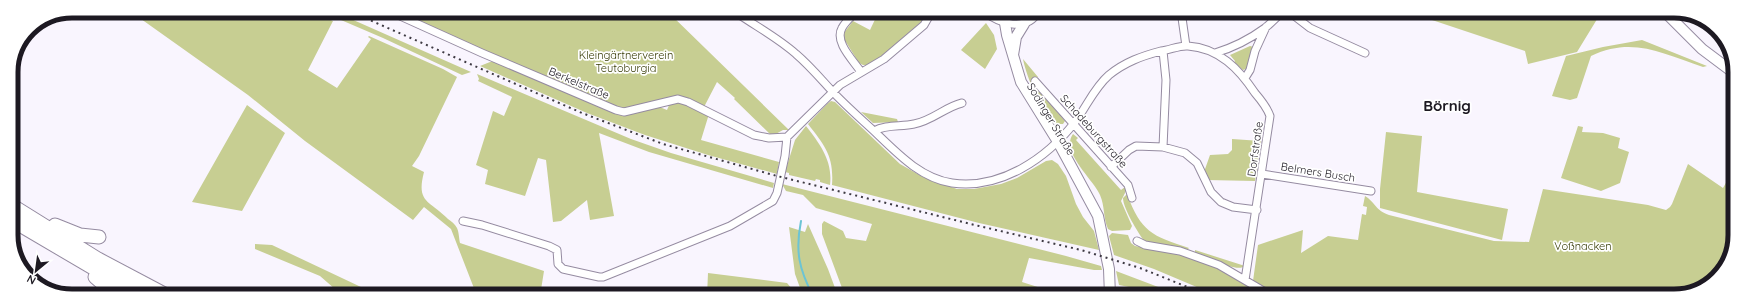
<svg xmlns="http://www.w3.org/2000/svg" width="1746" height="307" font-family="Quicksand,sans-serif">
<style>
.green{fill:#c7ce92}
.lines{fill:none;stroke-linecap:round;stroke-linejoin:round}
.stream{stroke:#6cc4d4;stroke-width:2}
.minor-casing{stroke:#958ba1;stroke-width:9}
.secondary-casing{stroke:#958ba1;stroke-width:12}
.motorway-casing{stroke:#958ba1;stroke-width:15}
.minor{stroke:#fff;stroke-width:7}
.secondary{stroke:#fff;stroke-width:10}
.motorway{stroke:#fff;stroke-width:13}
.rail{stroke:#3e3a43;stroke-width:2;stroke-dasharray:2 4;stroke-linecap:butt}
.labels{text-anchor:middle;stroke-width:3.5;stroke-linejoin:round;paint-order:stroke}
.park-label{font-size:11px;fill:#383c07;stroke:#fff}
.street-label{font-size:11px;fill:#1d1922;stroke:#fff}
.district-label{font-size:15px;font-weight:bold;fill:#1d1922;stroke:#fff}
.rim{fill:none;stroke:#1d1922;stroke-width:5}
</style>
<rect width="100%" height="100%" fill="#f9f5fe"/>
<path class="green" d="M 135,11 L 311,11 L 333,21 L 308,70 L 337,88 L 371,39 L 368,37 L 369,36 L 443,69 L 457,77 L 419,156 L 412,166 L 424,172 C 416,203 429,200 448,219 C 451,221 455,224 457,228 C 459,232 459,239 460,243 L 544,271 L 540,296 L 477,296 L 451,229 L 424,207 L 413,220 L 305,141 L 248,95 L 134,14 Z
M 320,11 L 333,11 L 471,72 L 462,75 L 383,38 Z
M 392,11 L 667,11 L 789,130 L 783,130 L 772,136 L 734,99 L 735,98 L 717,82 L 704,107 L 688,100 L 625,110 L 616,108 Z
M 879,11 L 921,11 L 925,13 L 922,22 L 886,54 L 868,65 L 863,65 L 859,63 L 844,39 L 843,34 L 853,21 L 870,30 Z
M 1405,11 L 1590,12 L 1599,16 L 1577,52 L 1528,64 L 1525,51 Z
M 986,23 L 994,35 L 997,49 L 985,69 L 961,50 Z
M 1642,40 L 1707,66 L 1703,67 C 1663,54 1633,36 1591,56 L 1577,98 L 1570,100 L 1552,96 L 1566,56 L 1603,47 Z
M 1250,46 L 1254,47 L 1248,68 L 1243,70 L 1234,63 L 1235,61 L 1230,55 Z
M 1023,59 L 1038,77 L 1032,83 L 1065,121 L 1063,124 L 1056,124 C 1041,111 1027,79 1023,59 Z
M 490,62 L 494,62 L 616,112 L 657,106 L 667,110 L 670,103 L 681,102 L 709,114 L 701,140 L 779,162 L 777,174 L 708,155 L 645,135 L 587,113 L 480,66 Z
M 477,74 L 631,139 L 671,153 L 774,183 L 773,188 L 649,152 L 599,133 L 614,216 L 590,220 L 587,200 L 561,221 L 553,222 L 546,160 L 538,158 L 525,196 L 485,184 L 488,170 L 476,165 L 493,111 L 504,116 L 512,97 L 478,81 L 479,79 Z
M 831,101 L 835,102 L 900,164 L 923,177 L 957,189 L 974,189 L 1001,184 L 1017,178 L 1046,161 L 1052,160 L 1058,164 L 1066,176 L 1076,204 L 1083,217 L 1094,231 L 1099,250 L 979,223 L 832,185 C 834,156 825,146 808,124 L 827,104 Z
M 247,105 L 285,133 L 242,211 L 192,202 Z
M 861,112 L 897,119 L 898,122 L 873,123 Z
M 806,126 C 820,144 833,161 830,185 L 820,182 L 820,180 L 816,179 L 815,181 L 789,175 L 789,173 L 785,172 L 795,140 Z
M 1578,126 L 1583,127 L 1582,132 L 1603,133 L 1620,138 L 1618,148 L 1629,152 L 1620,183 L 1601,191 L 1561,178 Z
M 1386,132 L 1422,136 L 1417,192 L 1508,209 L 1502,240 L 1380,208 L 1380,189 Z
M 1073,134 L 1078,138 L 1076,140 L 1121,190 L 1125,187 L 1126,191 L 1121,201 L 1132,226 L 1130,230 L 1112,231 L 1108,229 C 1103,218 1105,206 1100,195 C 1093,179 1060,152 1073,134 Z
M 1232,139 L 1261,141 L 1255,181 L 1207,180 L 1204,172 L 1210,155 L 1228,154 L 1232,150 Z
M 1688,164 L 1723,188 L 1734,169 L 1734,243 L 1714,281 L 1674,296 L 1277,296 L 1253,281 L 1258,245 L 1303,230 L 1301,253 L 1328,236 L 1358,240 L 1362,214 L 1366,215 L 1367,207 L 1363,206 L 1365,196 C 1376,203 1375,210 1389,215 L 1494,241 L 1529,242 L 1543,189 L 1648,205 L 1666,210 L 1670,207 L 1672,204 Z
M 782,184 L 1066,256 L 1101,266 L 1102,270 L 1094,270 L 1029,258 L 1022,282 L 1066,296 L 845,296 L 822,234 L 822,224 L 824,221 L 843,231 L 846,238 L 866,241 L 872,224 L 816,208 L 803,195 L 786,191 Z
M 1127,194 C 1141,232 1152,236 1189,248 L 1187,250 L 1145,242 C 1138,233 1123,208 1123,198 Z
M 808,224 L 828,269 L 838,296 L 803,296 L 795,274 L 789,227 L 805,232 Z
M 1112,233 L 1128,235 L 1131,243 L 1135,246 L 1178,253 L 1215,266 L 1268,296 L 1218,296 L 1154,269 L 1114,255 L 1109,236 Z
M 255,244 L 272,245 L 361,287 L 366,296 L 343,296 L 320,276 L 255,249 Z
M 1195,250 L 1245,266 C 1237,273 1205,257 1195,253 Z
M 1116,271 L 1182,296 L 1122,296 L 1122,294 L 1134,292 L 1134,288 L 1119,285 Z
M 708,273 L 787,283 L 798,296 L 707,296 Z"/>
<g class="lines">
<path class="stream" d="M 801,221 C 795,251 799,269 813,296"/>
<defs>
<path id="minor" d="M 389,11 L 482,53 L 616,110 L 624,112 L 678,99 L 688,102 L 754,135 L 769,138 L 787,137 L 840,85 L 884,59 L 924,25 L 932,11
M 734,11 C 755,26 777,37 796,54 C 809,65 820,78 832,91 C 845,105 860,118 874,131 C 897,153 920,178 952,183 C 1001,190 1047,158 1075,122 C 1087,106 1094,88 1109,75 C 1125,62 1142,56 1161,51 C 1170,50 1180,45 1188,46 C 1219,48 1239,69 1255,93 C 1261,100 1267,107 1270,116 L 1245,280
M 857,11 C 852,16 845,22 842,28 C 834,42 853,60 861,72
M 983,11 C 1000,24 1026,33 1039,11
M 1006,11 L 1021,14 L 1038,11
M 1181,11 L 1186,46
M 1288,11 L 1310,28 L 1365,53
M 1163,51 L 1166,80 L 1163,147
M 1215,53 C 1232,48 1250,39 1265,28 C 1271,23 1277,17 1283,11
M 1245,78 L 1250,70 L 1255,51 L 1266,27
M 1035,81 L 1128,185 L 1132,198
M 874,131 C 886,124 901,127 914,124 C 932,121 945,107 962,103
M 1111,167 L 1129,150 L 1136,146 L 1163,147 L 1185,153 L 1197,163 L 1211,192 L 1221,202 L 1233,207 L 1257,210
M 1262,174 L 1371,191
M 463,221 L 482,225 L 549,246 L 557,250 L 558,264 L 563,269 L 599,277 L 603,277 L 730,226 L 773,201 L 777,193 L 785,156 L 787,137
M 1137,241 L 1145,245 L 1180,251 L 1219,265 L 1272,296"/>
<path id="secondary" d="M 1005,11 L 1005,23 L 1007,35 L 1021,82 L 1057,140 L 1098,216 L 1109,269 L 1110,296
M 1665,12 L 1702,49 L 1734,73
M 1013,55 L 1016,37 L 1024,24"/>
<path id="motorway" d="M 13,206 L 98,259 L 166,295
M 13,221 L 139,295
M 55,225 L 80,235 L 99,237
M 95,277 L 116,295"/>
</defs>
<use href="#minor" class="minor-casing"/>
<use href="#secondary" class="secondary-casing"/>
<use href="#motorway" class="motorway-casing"/>
<use href="#minor" class="minor"/>
<use href="#secondary" class="secondary"/>
<use href="#motorway" class="motorway"/>
<path class="rail" d="M 349,11 L 582,113 L 663,144 L 777,176 L 979,226 L 1081,250 L 1140,268 L 1210,296"/>
</g>
<g class="labels">
<g class="park-label">
<text x="626" y="59">Kleingärtnerverein<tspan x="626" dy="13">Teutoburgia</tspan></text>
<text x="1583" y="250">Voßnacken</text>
</g>
<g class="street-label">
<text transform="translate(579 83) rotate(23)" y="4">Berkelstraße</text>
<text transform="translate(1051 119) rotate(59)" y="4">Sodinger Straße</text>
<text transform="translate(1094 131) rotate(48)" y="4">Schadeburgstraße</text>
<text transform="translate(1255 149) rotate(-82)" y="4">Dorfstraße</text>
<text transform="translate(1318 172) rotate(9)" y="4">Belmers Busch</text>
</g>
<g class="district-label">
<text x="1447" y="111">Börnig</text>
</g>
</g>
<path d="M0 0H1746V307H0ZM72 18H1674A54 54 0 0 1 1728 72V235A54 54 0 0 1 1674 289H72A54 54 0 0 1 18 235V72A54 54 0 0 1 72 18Z" fill="#fff" fill-rule="evenodd"/>
<path class="rim" d="M72 18H1674A54 54 0 0 1 1728 72V235A54 54 0 0 1 1674 289H72A54 54 0 0 1 18 235V72A54 54 0 0 1 72 18Z"/>
<g transform="translate(36 271) rotate(209)" stroke="#ffffff" stroke-width="3" paint-order="stroke">
<path d="M0-3L7 15L0 10L-7 15Z" fill="#1d1922"/>
<text y="-6" font-size="11" font-weight="bold" text-anchor="middle" fill="#1d1922">N</text>
</g>
</svg>
